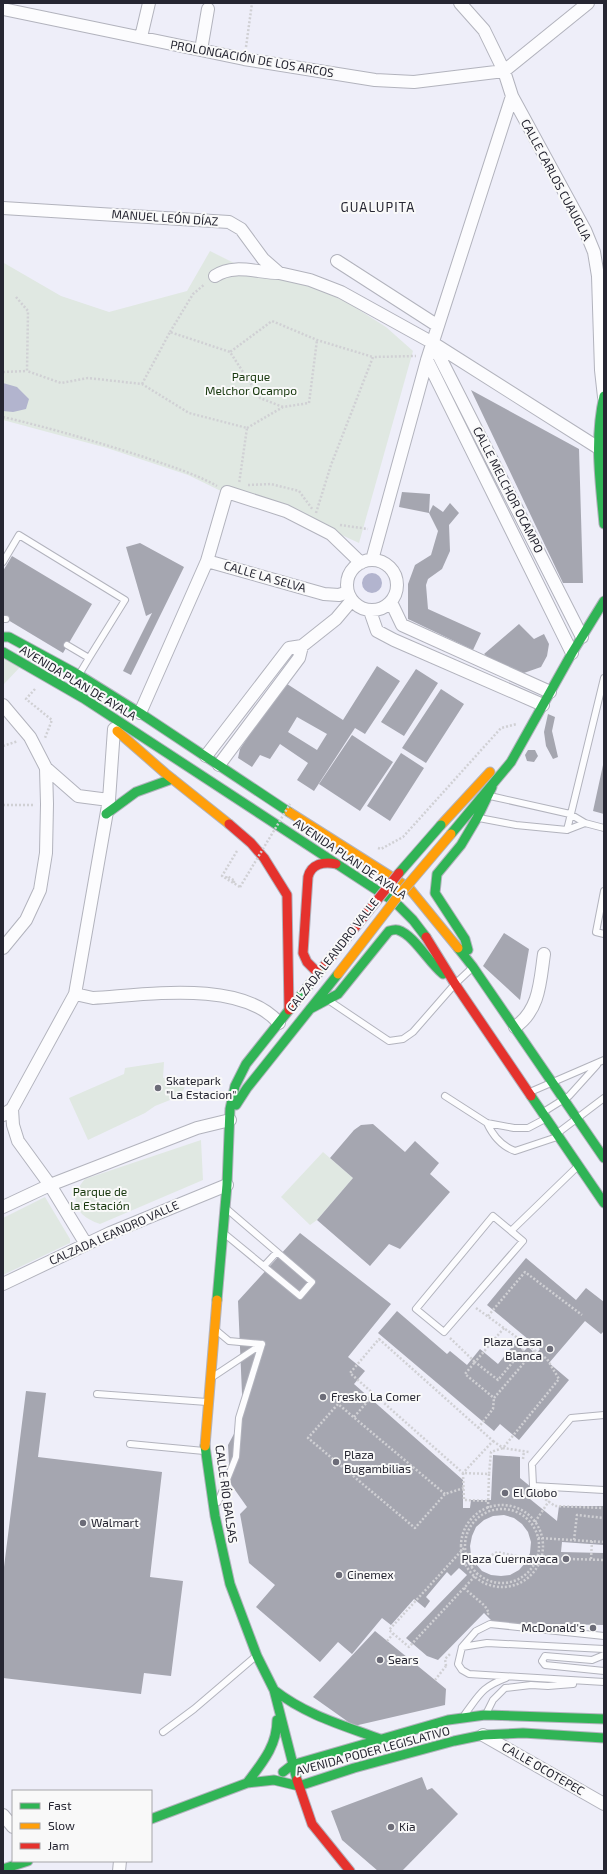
<svg xmlns="http://www.w3.org/2000/svg" width="607" height="1874" font-family="'Exo 2',sans-serif">
<style>
.green{fill:#e0e8e2}
.water{fill:#b2b4ce}
.building{fill:#a5a6b0;fill-rule:evenodd}
.lines{fill:none;stroke-linecap:round;stroke-linejoin:round}
.lane-casing{stroke:#b2b3bd;stroke-width:8}
.street-casing{stroke:#b2b3bd;stroke-width:14}
.fast-casing{stroke:#b2b3bd;stroke-width:11}
.slow-casing{stroke:#b2b3bd;stroke-width:11}
.jam-casing{stroke:#b2b3bd;stroke-width:11}
.path{stroke:#d0d0d4;stroke-width:2.5;stroke-dasharray:2 2;stroke-linecap:butt}
.lane{stroke:#fcfcfe;stroke-width:6}
.street{stroke:#fcfcfe;stroke-width:12}
.fast{stroke:#30b455;stroke-width:9}
.slow{stroke:#ff9f0a;stroke-width:9}
.jam{stroke:#e5322d;stroke-width:9}
.fast-bridge-casing{stroke:#b2b3bd;stroke-width:11;stroke-linecap:butt}
.slow-bridge-casing{stroke:#b2b3bd;stroke-width:11;stroke-linecap:butt}
.jam-bridge-casing{stroke:#b2b3bd;stroke-width:11;stroke-linecap:butt}
.path-bridge{stroke:#d0d0d4;stroke-width:2.5;stroke-dasharray:2 2;stroke-linecap:butt}
.fast-bridge{stroke:#30b455;stroke-width:9}
.slow-bridge{stroke:#ff9f0a;stroke-width:9}
.jam-bridge{stroke:#e5322d;stroke-width:9}
.poi-dot{fill:#6c6c78;stroke:#f9f9f9;stroke-width:1.5}
.labels{text-anchor:middle;stroke-width:4;stroke-linejoin:round;paint-order:stroke}
.street-label{font-size:12px;fill:#262632;stroke:#f9f9f9}
.park-label{font-size:12px;fill:#18380e;stroke:#f9f9f9}
.poi-label{font-size:12px;fill:#262632;stroke:#f9f9f9;text-anchor:start}
.neighbourhood-label{font-size:13px;letter-spacing:1px;fill:#262632;stroke:#f9f9f9}
</style>
<rect width="100%" height="100%" fill="#eeeef9"/>
<path class="green" d="M 210,251 L 254,273 L 300,282 L 345,301 L 386,327 L 413,351 L 359,543 L 322,526 L 223,492 L 188,475 L 107,448 L 3,420 L 4,263 L 61,296 L 109,312 L 187,291 Z
M 3,655 L 22,665 L 4,684 L 3,683 Z
M 164,1062 L 163,1078 L 180,1077 L 186,1084 L 183,1091 L 175,1098 L 155,1106 L 145,1113 L 88,1140 L 69,1098 L 124,1074 L 125,1068 Z
M 201,1140 L 203,1180 L 100,1224 C 76,1216 67,1200 85,1179 Z
M 323,1152 L 353,1178 L 317,1220 L 310,1225 L 281,1197 Z
M 45,1197 L 70,1239 L 70,1243 L 3,1275 L 3,1218 Z"/>
<path class="water" d="M 3,383 L 17,387 L 29,399 L 26,409 L 13,412 L 3,411 Z
M362 583a10 10 0 1 1 20 0a10 10 0 1 1-20 0Z"/>
<path class="building" d="M 471,390 L 579,449 L 583,583 L 563,583 Z
M 402,492 L 430,494 L 429,513 L 399,507 Z
M 450,503 L 459,513 L 449,525 L 450,551 L 442,569 L 428,579 L 426,585 L 428,609 L 481,633 L 473,650 L 408,619 L 408,584 L 415,565 L 431,555 L 438,531 L 429,513 L 433,505 L 443,512 Z
M 140,543 L 184,567 L 131,675 L 123,671 L 152,613 L 146,616 L 126,547 Z
M 12,556 L 92,604 L 63,653 L 3,617 L 3,571 Z
M 519,624 L 534,639 L 544,634 L 549,644 L 547,656 L 541,667 L 521,674 L 494,662 L 484,654 Z
M 377,666 L 400,681 L 365,734 L 355,728 L 314,791 L 297,780 L 308,763 L 280,744 L 270,759 L 260,755 L 252,767 L 238,758 L 240,749 L 284,682 L 343,720 ZM 297,717 L 327,734 L 317,750 L 288,732 Z
M 416,669 L 438,683 L 404,736 L 381,722 Z
M 441,689 L 464,704 L 426,763 L 402,748 Z
M 548,714 L 555,717 L 552,731 L 558,757 L 553,759 L 546,746 L 544,732 Z
M 352,735 L 393,762 L 360,811 L 319,784 Z
M 528,750 L 535,750 L 538,756 L 534,762 L 527,761 L 525,755 Z
M 401,753 L 424,768 L 390,821 L 367,806 Z
M 603,765 L 604,765 L 604,814 L 593,811 Z
M 504,933 L 529,949 L 520,1000 L 483,966 Z
M 373,1124 L 405,1152 L 415,1141 L 439,1163 L 430,1174 L 450,1192 L 400,1249 L 389,1244 L 370,1266 L 317,1220 L 353,1178 L 330,1158 L 354,1130 L 361,1125 Z
M 300,1233 L 391,1304 L 348,1357 L 365,1371 L 354,1384 L 463,1480 L 463,1508 L 470,1508 L 471,1500 L 491,1500 L 493,1455 L 520,1457 L 520,1478 L 537,1492 L 530,1499 L 557,1521 L 559,1506 L 604,1506 L 604,1545 L 562,1542 L 561,1552 L 604,1553 L 604,1625 L 494,1623 L 484,1613 L 438,1660 L 427,1656 L 406,1638 L 467,1575 L 459,1568 L 451,1576 L 447,1572 L 426,1597 L 430,1601 L 425,1608 L 414,1599 L 391,1625 L 382,1618 L 352,1654 L 338,1642 L 320,1662 L 256,1607 L 275,1585 L 249,1563 L 240,1514 L 247,1507 L 230,1483 L 228,1445 L 243,1417 L 238,1301 ZM 504,1515 L 514,1518 L 522,1524 L 528,1532 L 531,1542 L 530,1553 L 526,1562 L 519,1570 L 510,1575 L 501,1576 L 491,1575 L 482,1571 L 476,1564 L 471,1555 L 470,1546 L 472,1536 L 476,1527 L 484,1520 L 493,1516 Z
M 526,1258 L 576,1300 L 586,1288 L 604,1302 L 604,1331 L 601,1334 L 585,1321 L 549,1363 L 569,1380 L 519,1440 L 500,1424 L 494,1431 L 378,1333 L 397,1311 L 447,1354 L 450,1351 L 467,1365 L 480,1349 L 498,1364 L 515,1343 L 524,1351 L 528,1347 L 536,1354 L 540,1349 L 487,1305 Z
M 26,1391 L 46,1393 L 38,1457 L 162,1472 L 150,1577 L 183,1581 L 171,1676 L 144,1673 L 141,1694 L 3,1678 L 3,1575 Z
M 375,1631 L 446,1689 L 445,1705 L 354,1726 L 313,1697 Z
M 422,1777 L 427,1790 L 432,1788 L 458,1814 L 402,1871 L 378,1871 L 342,1840 L 331,1811 Z"/>
<g class="lines">
<defs>
<path id="lane" d="M 3,562 L 19,535 L 125,600 L 89,658
M 3,619 L 6,619
M 67,645 L 89,658 L 80,673
M 490,796 L 570,814 L 585,823 L 604,828
M 479,818 L 516,825 L 567,830 L 585,823
M 567,830 L 604,678
M 604,891 L 596,932 L 604,934
M 331,1002 L 389,1041 L 403,1039 L 413,1032 L 455,984 L 472,968
M 530,1092 L 604,1060
M 445,1096 L 487,1123 L 514,1128 L 528,1128 L 545,1119
M 545,1111 L 569,1096 L 597,1065
M 487,1123 C 493,1136 501,1146 515,1151 L 557,1137
M 559,1132 L 604,1098
M 493,1216 L 523,1241 L 444,1332 L 416,1309 Z
M 511,1231 L 577,1167
M 226,1235 L 300,1296 L 312,1282 L 228,1210
M 264,1266 L 277,1252
M 217,1331 L 229,1341 L 262,1344
M 214,1376 L 262,1344
M 97,1394 L 207,1402
M 604,1415 L 571,1418 L 532,1464 L 533,1486 L 604,1490
M 130,1444 L 204,1451
M 218,1502 L 236,1457 L 239,1418 L 262,1344
M 462,1647 L 476,1631 L 490,1624 L 604,1636
M 604,1649 L 487,1643 L 462,1647 L 458,1664 L 462,1670 L 469,1674 L 604,1682
M 604,1655 L 592,1660 L 545,1656 L 542,1661 L 545,1665 L 604,1671
M 465,1714 C 480,1694 482,1687 506,1678
M 486,1714 L 493,1700 L 505,1688 L 531,1685 L 548,1686 L 573,1684
M 163,1732 L 194,1709 L 256,1656"/>
<path id="street" d="M 460,3 L 484,30 L 504,71 L 512,96 L 585,230 L 594,252 L 598,276 L 601,370 L 604,397
M 3,9 L 244,59 L 375,80 L 414,82 L 504,71
M 141,37 L 149,3
M 201,50 L 208,9
M 504,71 L 588,3
M 3,208 L 229,222 L 241,229 L 263,259 L 279,273 L 310,280 L 341,292 L 433,343 L 597,447
M 337,261 L 438,326
M 215,276 C 234,263 258,273 279,273
M 433,344 L 582,637
M 427,360 L 572,653
M347 585a25 25 0 1 1 50 0a25 25 0 1 1-50 0Z
M 372,560 L 427,360 L 512,96
M 207,561 L 324,594 L 339,595 L 348,592
M 391,602 L 402,625 L 550,692
M 370,611 L 377,631 L 394,640 L 543,705
M 3,705 L 30,737 L 46,768 L 47,804 L 46,853 L 40,890 L 26,920 L 3,948
M 140,713 L 207,561 L 227,492 L 286,511 L 331,534 L 361,563
M 206,756 L 289,648 L 302,646 L 336,619 L 352,600
M 219,765 L 299,658 L 302,646
M 46,768 L 78,796 L 109,800
M 75,994 L 93,998 C 145,995 241,979 279,1023
M 515,1027 C 540,1010 540,981 544,954
M 12,1109 L 13,1125 L 18,1141 L 50,1185 L 86,1244
M 3,1115 L 12,1109 L 75,994 L 109,800 L 114,729
M 3,1207 L 50,1185 L 197,1128 L 230,1120
M 3,1284 L 110,1233 L 227,1185
M 483,1735 L 604,1804
M 3,1815 L 13,1827
M 119,1871 L 120,1861"/>
<path id="fast" d="M 604,396 C 594,439 600,481 604,524
M 3,637 L 9,637 L 79,675 L 140,713 L 289,812
M 3,652 L 83,698 L 395,902 L 413,920 L 426,937
M 106,814 L 136,792 L 172,779
M 451,834 L 511,762 L 572,653 L 604,601
M 458,948 L 473,967 L 604,1158
M 468,950 L 465,939 L 435,893 L 437,874 L 461,845 L 477,818 L 492,787
M 310,1009 L 338,994 L 389,931 C 392,930 395,929 398,930 C 414,935 429,963 443,974
M 531,1096 L 604,1203
M 236,1105 L 247,1088 L 338,974
M 217,1300 L 227,1185 L 230,1109 L 235,1086 L 246,1064 L 324,966
M 205,1446 L 215,1516 L 230,1584 L 257,1656 L 274,1690 L 297,1780
M 274,1690 C 306,1715 342,1725 380,1739
M 283,1772 L 292,1765 L 448,1720 L 485,1715 L 604,1719
M 247,1783 C 262,1763 277,1746 277,1720
M 151,1819 L 247,1783 L 274,1780 L 299,1786 L 354,1768 L 454,1741 L 483,1735 L 523,1733 L 604,1738
M 3,1869 L 28,1861"/>
<path id="slow" d="M 117,731 L 165,773 L 229,824
M 289,812 L 409,888 L 458,948
M 441,825 L 490,772
M 205,1446 L 217,1300"/>
<path id="jam" d="M 229,824 L 251,843 L 264,858 L 287,895 L 289,1010
M 426,937 L 455,984 L 531,1096
M 318,973 L 307,962 L 303,953 L 308,877 C 311,864 324,861 336,864
M 297,1780 L 312,1824 L 350,1871"/>
</defs>
<use href="#lane" class="lane-casing"/>
<use href="#street" class="street-casing"/>
<use href="#fast" class="fast-casing"/>
<use href="#slow" class="slow-casing"/>
<use href="#jam" class="jam-casing"/>
<path class="path" d="M 246,47 L 252,3
M 16,297 L 28,311 L 27,371 L 61,383 L 88,378 L 142,384 L 189,413 L 247,428 L 239,484
M 170,332 L 193,294 L 205,284
M 3,372 L 27,371
M 142,384 L 170,332 L 230,352
M 283,407 L 260,398 L 230,352 L 272,321 L 317,340 L 373,357
M 3,417 C 51,428 97,442 144,457 C 169,466 194,473 217,486
M 247,428 L 283,407 L 309,403 L 317,340
M 248,485 L 271,484 L 299,491 L 313,510
M 316,513 L 331,465 L 373,357 L 416,356
M 340,525 L 368,529
M 35,689 L 26,699 L 52,720 L 45,738
M 3,746 L 18,741
M 3,805 L 34,805
M 378,848 L 381,849 L 403,837 L 501,728 L 517,724
M 237,851 L 222,876 L 240,887
M 226,878 L 227,876 L 235,881 L 233,883
M 476,1308 L 547,1359 L 559,1379 L 503,1448 L 491,1452 L 489,1474
M 488,1316 L 525,1272 L 582,1315
M 504,1328 L 475,1362 L 498,1380 L 527,1345
M 450,1338 L 475,1362 L 465,1374 L 494,1398 L 535,1350
M 379,1339 L 493,1441 L 463,1473 L 350,1373 Z
M 354,1417 L 374,1394
M 478,1428 L 493,1409 L 494,1398
M 493,1441 L 503,1448 L 529,1452
M 523,1459 L 524,1451
M 445,1494 L 338,1404 L 308,1438 L 415,1528 L 445,1494 L 464,1488
M 542,1497 L 555,1506 L 604,1508
M461 1546a41 41 0 1 1 82 0a41 41 0 1 1-82 0Z
M 488,1508 L 489,1474 L 463,1473 L 464,1500 L 488,1501
M465 1546a37 37 0 1 1 74 0a37 37 0 1 1-74 0Z
M 535,1522 L 549,1501
M 538,1538 L 604,1542
M 574,1540 L 577,1515 L 604,1518
M 464,1548 L 389,1630 L 409,1647 L 477,1574
M 537,1558 L 604,1560
M 591,1559 L 592,1541
M 471,1567 L 497,1552 L 536,1560
M 464,1588 L 485,1606 L 489,1613 L 487,1615
M 387,1641 L 393,1634
M 446,1666 L 445,1659 L 451,1653
M 435,1680 L 446,1666"/>
<use href="#lane" class="lane"/>
<use href="#street" class="street"/>
<use href="#fast" class="fast"/>
<use href="#slow" class="slow"/>
<use href="#jam" class="jam"/>
<defs>
<path id="fast-bridge" d="M 399,873 L 441,825"/>
<path id="slow-bridge" d="M 338,974 L 395,900 L 451,834"/>
<path id="jam-bridge" d="M 324,966 L 399,873"/>
</defs>
<use href="#fast-bridge" class="fast-bridge-casing"/>
<use href="#slow-bridge" class="slow-bridge-casing"/>
<use href="#jam-bridge" class="jam-bridge-casing"/>
<path class="path-bridge" d="M 240,887 L 290,804"/>
<use href="#fast-bridge" class="fast-bridge"/>
<use href="#slow-bridge" class="slow-bridge"/>
<use href="#jam-bridge" class="jam-bridge"/>
</g>
<g class="poi-dot">
<circle cx="158" cy="1088" r="4"/>
<circle cx="550" cy="1349" r="4"/>
<circle cx="323" cy="1397" r="4"/>
<circle cx="336" cy="1462" r="4"/>
<circle cx="505" cy="1493" r="4"/>
<circle cx="83" cy="1523" r="4"/>
<circle cx="566" cy="1559" r="4"/>
<circle cx="339" cy="1575" r="4"/>
<circle cx="593" cy="1628" r="4"/>
<circle cx="380" cy="1660" r="4"/>
<circle cx="391" cy="1827" r="4"/>
</g>
<g class="labels">
<g class="street-label">
<text transform="translate(252 59) rotate(10)" y="4">PROLONGACIÓN DE LOS ARCOS</text>
<text transform="translate(556 180) rotate(62)" y="4">CALLE CARLOS CUAUGLIA</text>
<text transform="translate(165 218) rotate(4)" y="4">MANUEL LEÓN DÍAZ</text>
<text transform="translate(508 490) rotate(63)" y="4">CALLE MELCHOR OCAMPO</text>
<text transform="translate(265 577) rotate(16)" y="4">CALLE LA SELVA</text>
<text transform="translate(78 683) rotate(31)" y="4">AVENIDA PLAN DE AYALA</text>
<text transform="translate(350 859) rotate(34)" y="4">AVENIDA PLAN DE AYALA</text>
<text transform="translate(333 955) rotate(-52)" y="4">CALZADA LEANDRO VALLE</text>
<text transform="translate(114 1233) rotate(-24)" y="4">CALZADA LEANDRO VALLE</text>
<text transform="translate(226 1494) rotate(82)" y="4">CALLE RÍO BALSAS</text>
<text transform="translate(373 1751) rotate(-15)" y="4">AVENIDA PODER LEGISLATIVO</text>
<text transform="translate(543 1769) rotate(30)" y="4">CALLE OCOTEPEC</text>
</g>
<g class="park-label">
<text x="251" y="381">Parque<tspan x="251" dy="14">Melchor Ocampo</tspan></text>
<text x="100" y="1196">Parque de<tspan x="100" dy="14">la Estación</tspan></text>
</g>
<g class="poi-label">
<text x="166" y="1085">Skatepark<tspan x="166" dy="14">"La Estacion"</tspan></text>
<text x="542" y="1346" text-anchor="end">Plaza Casa<tspan x="542" dy="14">Blanca</tspan></text>
<text x="331" y="1401">Fresko La Comer</text>
<text x="344" y="1459">Plaza<tspan x="344" dy="14">Bugambilias</tspan></text>
<text x="513" y="1497">El Globo</text>
<text x="91" y="1527">Walmart</text>
<text x="558" y="1563" text-anchor="end">Plaza Cuernavaca</text>
<text x="347" y="1579">Cinemex</text>
<text x="585" y="1632" text-anchor="end">McDonald's</text>
<text x="388" y="1664">Sears</text>
<text x="399" y="1831">Kia</text>
</g>
<g class="neighbourhood-label">
<text x="378" y="212">GUALUPITA</text>
</g>
</g>
<rect width="607" height="1874" fill="none" stroke="#262632" stroke-width="8"/>
<rect x="12" y="1790" width="140" height="72" fill="#f9f9f9" stroke="#a5a5a9"/>
<rect x="20" y="1803" width="20" height="6" fill="#30b455" stroke="#a5a5a9"/>
<text x="48" y="1810" font-size="12" fill="#262632">Fast</text>
<rect x="20" y="1823" width="20" height="6" fill="#ff9f0a" stroke="#a5a5a9"/>
<text x="48" y="1830" font-size="12" fill="#262632">Slow</text>
<rect x="20" y="1843" width="20" height="6" fill="#e5322d" stroke="#a5a5a9"/>
<text x="48" y="1850" font-size="12" fill="#262632">Jam</text>
</svg>
